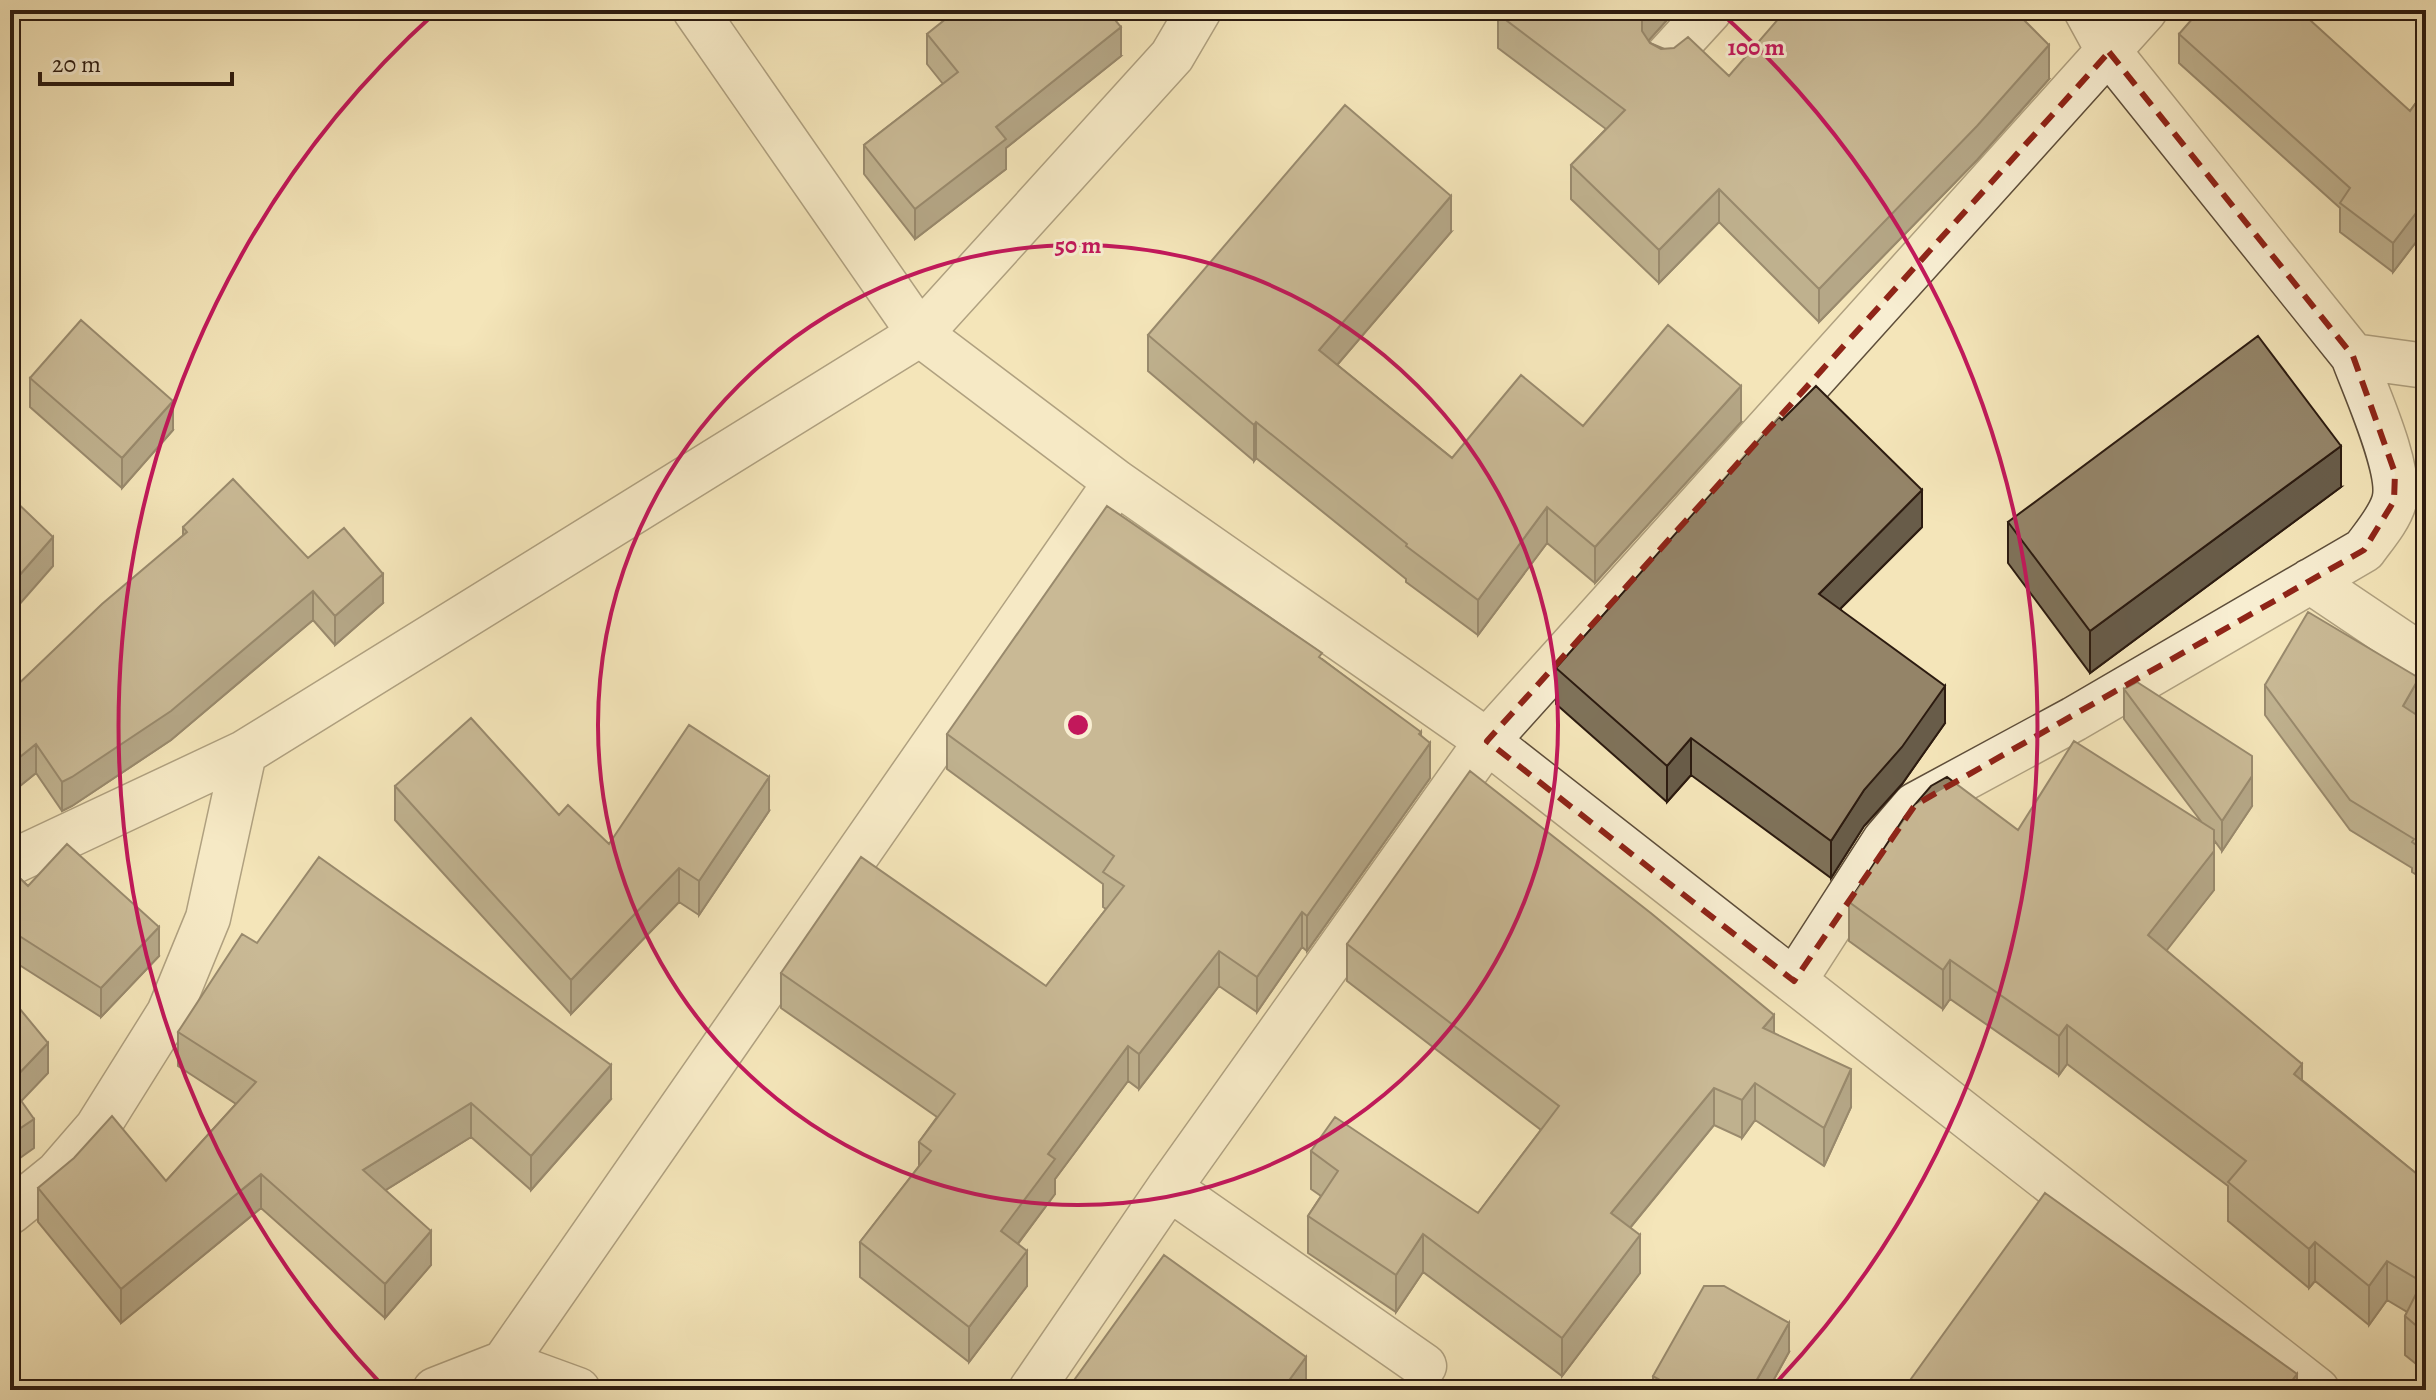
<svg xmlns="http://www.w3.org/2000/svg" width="2436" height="1400" font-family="Alegreya,serif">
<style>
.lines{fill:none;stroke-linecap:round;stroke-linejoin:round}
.minor-casing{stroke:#5e4e3a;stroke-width:47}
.minor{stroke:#f8eed2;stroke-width:44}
.wall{fill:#7f7259;stroke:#2c1b10;stroke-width:2}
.shaded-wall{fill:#685c49;stroke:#2c1b10;stroke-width:2}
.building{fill:#948468;stroke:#2c1b10;stroke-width:2}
.marked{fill:none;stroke:#8f2418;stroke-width:6;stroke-dasharray:16 10;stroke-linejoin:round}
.ring{fill:none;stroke:#c2185b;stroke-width:4}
.centre{fill:#c2185b;stroke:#f8eed2;stroke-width:4}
.ring-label{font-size:24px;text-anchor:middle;font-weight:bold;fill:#c2185b;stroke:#f8eed2;stroke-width:6;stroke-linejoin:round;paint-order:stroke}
</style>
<rect width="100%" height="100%" fill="#f4e5b9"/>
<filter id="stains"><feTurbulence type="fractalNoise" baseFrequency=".0025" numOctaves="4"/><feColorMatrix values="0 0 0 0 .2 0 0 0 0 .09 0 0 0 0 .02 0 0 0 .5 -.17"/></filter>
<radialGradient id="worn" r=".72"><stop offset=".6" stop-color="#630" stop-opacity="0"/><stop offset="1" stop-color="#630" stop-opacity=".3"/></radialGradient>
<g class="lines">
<defs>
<path id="minor" d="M 695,10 L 920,334 L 1116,482 L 1487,741 L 2317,1390
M 2086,10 L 2109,52 L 2353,356 L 2426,366
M 1666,58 L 1710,10
M 2310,581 L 2426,659
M 10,863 L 244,753 L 920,334 L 1172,56 L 1199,10
M 1794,981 L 1885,840 L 1915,805 L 2074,719 L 2364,550 C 2374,536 2389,519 2394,502 C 2403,471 2365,389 2353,356
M 1169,1188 L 1424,1366
M 10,1212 L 58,1173 L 97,1128 L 169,1013 L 208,918 L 244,753
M 504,1363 L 578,1390
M 435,1390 L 504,1363 L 1116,482
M 1031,1390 L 1169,1188 L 1487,741 L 2145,10"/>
</defs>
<use href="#minor" class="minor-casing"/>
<use href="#minor" class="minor"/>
</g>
<path class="wall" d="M 1501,10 L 1676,10 L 1648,41 L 1650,43 L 1729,76 L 2049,79 L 1977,160 L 1819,322 L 1719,222 L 1659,283 L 1571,199 L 1571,165 L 1606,129 L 1498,48 L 1498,14 Z
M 927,34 L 1121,56 L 1006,148 L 1006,169 L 915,239 L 864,174 L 864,145 L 943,84 L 927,64 Z
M 2179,34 L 2410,111 L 2426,89 L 2426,229 L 2393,272 L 2340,232 L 2340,208 L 2179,63 Z
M 1451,232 L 1337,365 L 1452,458 L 1583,426 L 1741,422 L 1595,583 L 1547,543 L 1478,635 L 1406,582 L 1406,579 L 1256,458 L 1254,461 L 1148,371 L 1148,335 Z
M 30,378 L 173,430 L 122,488 L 30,407 Z
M 2341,487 L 2090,673 L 2008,563 L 2008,522 Z
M 183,527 L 308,558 L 383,603 L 335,645 L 313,620 L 171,740 L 72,806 L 62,811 L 36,773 L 10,794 L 10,692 L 183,536 Z
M 1922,527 L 1840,609 L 1945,723 L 1902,784 L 1864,826 L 1831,878 L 1691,775 L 1667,802 L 1556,704 L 1556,668 Z
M 1322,659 L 1421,735 L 1430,778 L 1307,951 L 1302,947 L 1257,1012 L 1219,986 L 1139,1089 L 1128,1081 L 1055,1179 L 1055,1194 L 1018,1244 L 1027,1286 L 969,1362 L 860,1277 L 860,1242 L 919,1166 L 919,1142 L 937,1117 L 781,1008 L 781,973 L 1046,986 L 1106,909 L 1103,907 L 1103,884 L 947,769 L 947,734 Z
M 2265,685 L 2419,708 L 2415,714 L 2426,721 L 2426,881 L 2412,872 L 2412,868 L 2350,830 L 2265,715 Z
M 2124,689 L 2252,806 L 2222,851 L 2214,840 L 2214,890 L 2166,950 L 2302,1080 L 2423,1179 L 2426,1176 L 2426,1372 L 2405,1355 L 2405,1316 L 2407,1312 L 2387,1300 L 2369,1325 L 2315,1281 L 2309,1288 L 2228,1221 L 2228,1186 L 2067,1064 L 2059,1075 L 1950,999 L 1943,1009 L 1849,941 L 1849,902 L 2018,830 L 2200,820 L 2124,719 Z
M 395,786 L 559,815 L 609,844 L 769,811 L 699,915 L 679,902 L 571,1014 L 395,820 Z
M 10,869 L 28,886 L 159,956 L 101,1017 L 10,959 Z
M 257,943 L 611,1099 L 531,1190 L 471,1137 L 386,1190 L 431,1265 L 385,1318 L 261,1208 L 121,1323 L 38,1222 L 38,1188 L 166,1181 L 236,1104 L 178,1066 L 178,1032 Z
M 1347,944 L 1774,1033 L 1851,1107 L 1824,1166 L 1755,1120 L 1742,1138 L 1714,1125 L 1630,1228 L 1640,1273 L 1562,1376 L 1423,1272 L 1396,1312 L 1308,1253 L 1308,1216 L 1321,1196 L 1311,1189 L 1311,1151 L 1478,1213 L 1541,1130 L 1347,981 Z
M 1789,1352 L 1768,1390 L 1653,1390 L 1653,1376 Z"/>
<path class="shaded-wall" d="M 1646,10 L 1676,10 L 1648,41 L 1642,52 L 1642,18 Z
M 1121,27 L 1121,56 L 1006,148 L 1006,169 L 915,239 L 915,209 L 996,127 Z
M 2049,45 L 2049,79 L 1977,160 L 1819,322 L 1819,289 Z
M 1719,189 L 1719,222 L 1659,283 L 1659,250 Z
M 1451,196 L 1451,232 L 1319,386 L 1319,350 Z
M 2426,200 L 2426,229 L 2393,272 L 2393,243 Z
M 1741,386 L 1741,422 L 1595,583 L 1595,547 Z
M 173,401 L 173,430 L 122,488 L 122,458 Z
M 1256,422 L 1256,458 L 1254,461 L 1254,425 Z
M 2341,446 L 2341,487 L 2090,673 L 2090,631 Z
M 1922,490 L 1922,527 L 1819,630 L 1819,594 Z
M 1547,507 L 1547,543 L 1478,635 L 1478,600 Z
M 53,537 L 53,566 L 10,615 L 10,586 Z
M 383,574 L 383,603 L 335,645 L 335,616 Z
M 313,591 L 313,620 L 171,740 L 72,806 L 62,811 L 62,782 Z
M 2419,678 L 2419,708 L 2403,735 L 2403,706 Z
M 1945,686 L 1945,723 L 1902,784 L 1864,826 L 1831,878 L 1831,841 L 1864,790 Z
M 1421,732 L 1421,756 L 1430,743 L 1430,778 L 1307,951 L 1307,916 Z
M 1691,738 L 1691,775 L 1667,802 L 1667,766 Z
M 36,744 L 36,773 L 10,794 L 10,765 Z
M 2252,776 L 2252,806 L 2222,851 L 2222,821 Z
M 769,777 L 769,811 L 699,915 L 699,881 Z
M 2214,851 L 2214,890 L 2148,974 L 2148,935 Z
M 679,868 L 679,902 L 571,1014 L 571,980 Z
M 1302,912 L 1302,947 L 1257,1012 L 1257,977 Z
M 159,927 L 159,956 L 101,1017 L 101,988 Z
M 1219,951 L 1219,986 L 1139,1089 L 1139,1054 Z
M 1950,960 L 1950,999 L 1943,1009 L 1943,970 Z
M 1774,1015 L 1774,1053 L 1763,1028 Z
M 2067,1025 L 2067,1064 L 2059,1075 L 2059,1036 Z
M 48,1043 L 48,1073 L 10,1113 L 10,1083 Z
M 1128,1046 L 1128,1081 L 1055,1179 L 1055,1194 L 1001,1266 L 1001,1231 L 1048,1154 Z
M 2302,1064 L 2302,1102 L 2294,1074 Z
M 611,1065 L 611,1099 L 531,1190 L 531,1156 Z
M 1851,1069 L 1851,1107 L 1824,1166 L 1824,1128 Z
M 1755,1083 L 1755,1120 L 1742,1138 L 1742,1100 Z
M 1714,1088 L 1714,1125 L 1611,1251 L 1611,1213 Z
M 471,1103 L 471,1137 L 363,1204 L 363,1170 Z
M 34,1119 L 34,1148 L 10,1165 L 10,1135 Z
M 261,1174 L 261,1208 L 121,1323 L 121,1289 Z
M 431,1231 L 431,1265 L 385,1318 L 385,1284 Z
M 1423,1234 L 1423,1272 L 1396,1312 L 1396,1275 Z
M 1640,1235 L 1640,1273 L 1562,1376 L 1562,1338 Z
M 2315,1242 L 2315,1281 L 2309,1288 L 2309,1249 Z
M 1027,1251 L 1027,1286 L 969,1362 L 969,1327 Z
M 2387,1261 L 2387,1300 L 2369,1325 L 2369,1286 Z
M 1789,1323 L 1789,1352 L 1768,1390 L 1751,1390 Z
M 1306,1357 L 1306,1386 L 1303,1390 L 1282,1390 Z
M 2297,1374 L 2297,1390 L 2285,1390 Z"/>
<path class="building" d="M 957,10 L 1107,10 L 1121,27 L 996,127 L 1006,139 L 915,209 L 864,145 L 958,72 L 927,34 Z
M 1501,10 L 1646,10 L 1642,18 L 1642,31 L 1650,43 L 1661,49 L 1674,48 L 1688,37 L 1729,76 L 1786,10 L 2014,10 L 2049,45 L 1977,126 L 1819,289 L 1719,189 L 1659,250 L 1571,165 L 1625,110 L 1498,14 Z
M 2200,10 L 2299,10 L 2410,111 L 2426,89 L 2426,200 L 2393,243 L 2340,203 L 2350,188 L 2179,34 Z
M 1345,105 L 1451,196 L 1319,350 L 1452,458 L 1521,375 L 1583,426 L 1668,325 L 1741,386 L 1595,547 L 1547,507 L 1478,600 L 1406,546 L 1407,544 L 1256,422 L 1254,425 L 1148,335 Z
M 81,320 L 173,401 L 122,458 L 30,378 Z
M 2258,336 L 2341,446 L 2090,631 L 2008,522 Z
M 1816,386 L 1922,490 L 1819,594 L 1945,686 L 1902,747 L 1864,790 L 1831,841 L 1691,738 L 1667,766 L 1556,668 L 1779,417 L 1782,420 Z
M 233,479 L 308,558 L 344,528 L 383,574 L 335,616 L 313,591 L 171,711 L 72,777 L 62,782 L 36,744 L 10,765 L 10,692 L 102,604 L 187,532 L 183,527 Z
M 10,496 L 53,537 L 10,586 Z
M 1107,506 L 1322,653 L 1319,657 L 1421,732 L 1419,734 L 1430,743 L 1307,916 L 1302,912 L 1257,977 L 1219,951 L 1139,1054 L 1128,1046 L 1048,1154 L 1055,1159 L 1001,1231 L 1027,1251 L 969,1327 L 860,1242 L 931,1151 L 919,1142 L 955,1094 L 781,973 L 861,857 L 1046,986 L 1124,886 L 1103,872 L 1114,856 L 947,734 Z
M 2308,612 L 2419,678 L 2403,706 L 2426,721 L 2426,852 L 2412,842 L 2414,839 L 2350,800 L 2265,685 Z
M 2137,682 L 2252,756 L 2252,776 L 2222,821 L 2124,689 Z
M 471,718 L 559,815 L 568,805 L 609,844 L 689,725 L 769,777 L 699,881 L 679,868 L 571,980 L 395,786 Z
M 2074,741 L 2214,830 L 2214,851 L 2148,935 L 2302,1064 L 2294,1074 L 2423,1179 L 2426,1176 L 2426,1334 L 2405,1316 L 2422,1282 L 2387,1261 L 2369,1286 L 2315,1242 L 2309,1249 L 2228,1182 L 2246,1161 L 2067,1025 L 2059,1036 L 1950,960 L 1943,970 L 1849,902 L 1905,816 L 1931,786 L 1947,777 L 2018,830 Z
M 1470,771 L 1652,914 L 1774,1015 L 1763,1028 L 1851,1069 L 1824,1128 L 1755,1083 L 1742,1100 L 1714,1088 L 1611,1213 L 1640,1235 L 1562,1338 L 1423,1234 L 1396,1275 L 1308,1216 L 1338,1171 L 1311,1151 L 1335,1117 L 1478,1213 L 1559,1106 L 1347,944 Z
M 67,844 L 159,927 L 101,988 L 10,930 L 10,869 L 28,886 Z
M 319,857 L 611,1065 L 531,1156 L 471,1103 L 363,1170 L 431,1231 L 385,1284 L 261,1174 L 121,1289 L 38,1188 L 74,1158 L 112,1116 L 166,1181 L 256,1082 L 178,1032 L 242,934 L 257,943 Z
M 10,997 L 48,1043 L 10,1083 Z
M 10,1085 L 34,1119 L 10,1135 Z
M 2045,1193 L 2297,1374 L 2285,1390 L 1903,1390 Z
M 1164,1255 L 1306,1357 L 1282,1390 L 1067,1390 Z
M 1704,1286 L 1724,1286 L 1789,1323 L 1751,1390 L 1678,1390 L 1653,1376 Z"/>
<path d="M0 0H2436V1400H0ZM 2109,52 L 2353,356 L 2395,473 L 2394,501 L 2364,550 L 1915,805 L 1794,981 L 1487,741 Z" fill="#f4e5b9" fill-opacity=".55" fill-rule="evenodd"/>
<path class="marked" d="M 2109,52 L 2353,356 L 2395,473 L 2394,501 L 2364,550 L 1915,805 L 1794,981 L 1487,741 Z"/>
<g class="ring">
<circle cx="1078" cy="725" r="480"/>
<path d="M382 1385A959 959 0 0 1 436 12M1720 12A959 959 0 0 1 1774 1385"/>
</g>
<circle cx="1078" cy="725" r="12" class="centre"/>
<g class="ring-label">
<text x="1756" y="55">100 m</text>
<text x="1078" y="253">50 m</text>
</g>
<rect width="2436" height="1400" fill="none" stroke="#f4e5b9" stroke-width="40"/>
<rect x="12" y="12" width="2412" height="1376" fill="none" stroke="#2c1b10" stroke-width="4"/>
<rect x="20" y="20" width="2396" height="1360" fill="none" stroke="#2c1b10" stroke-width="2"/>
<path d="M40 72v12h192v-12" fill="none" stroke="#2c1b10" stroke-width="4"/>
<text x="52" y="72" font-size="24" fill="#2c1b10" stroke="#f8eed2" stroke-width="6" paint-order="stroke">20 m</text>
<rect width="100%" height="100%" filter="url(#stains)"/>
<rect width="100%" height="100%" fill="url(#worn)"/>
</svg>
